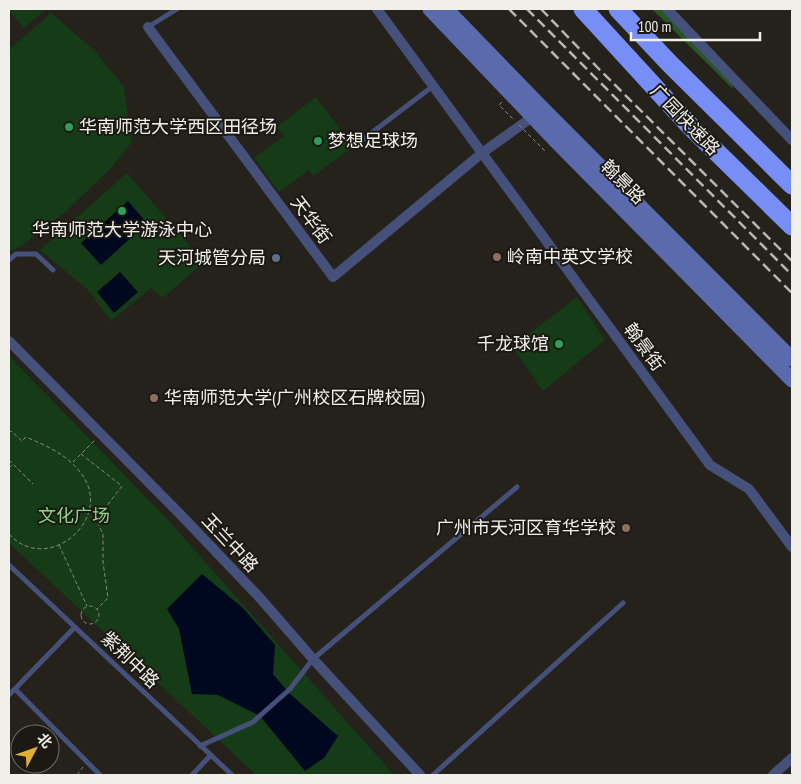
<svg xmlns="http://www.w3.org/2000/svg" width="801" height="784" font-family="'PT Sans Narrow','Noto Sans SC',sans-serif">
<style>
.green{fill:#153c17}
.forest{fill:#255826}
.water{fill:#00081f}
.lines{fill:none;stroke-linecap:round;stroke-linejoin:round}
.path{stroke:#898781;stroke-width:1;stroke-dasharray:4 2.5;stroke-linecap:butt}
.lane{stroke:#46517b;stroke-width:5}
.street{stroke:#46517b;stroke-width:10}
.secondary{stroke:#5a6aad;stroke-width:15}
.highway{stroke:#778ef7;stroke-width:19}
.rail{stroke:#b9b7b1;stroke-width:2.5;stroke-dasharray:10 5;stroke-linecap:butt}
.path-bridge{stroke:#898781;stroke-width:1;stroke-dasharray:4 2.5;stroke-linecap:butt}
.leisure-dot{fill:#2e9e5b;stroke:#1b1912;stroke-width:2}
.education-dot{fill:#8d6e63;stroke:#1b1912;stroke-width:2}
.service-dot{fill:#5c6f8a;stroke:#1b1912;stroke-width:2}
.labels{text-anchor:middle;stroke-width:4;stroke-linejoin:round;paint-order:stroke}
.street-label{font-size:18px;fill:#f1efea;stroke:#1b1912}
.poi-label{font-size:18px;fill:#f1efea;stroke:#1b1912;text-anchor:start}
.park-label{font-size:18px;fill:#8cd68b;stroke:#1b1912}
</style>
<rect width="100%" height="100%" fill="#24221b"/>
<path class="green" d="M 9,9 L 44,9 L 45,10 L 24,28 L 9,11 Z
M 51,13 L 94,50 L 124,87 L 132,142 L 111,168 L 65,212 L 20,247 L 9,252 L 9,50 Z
M 316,97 L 353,147 L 313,176 L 309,170 L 279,192 L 254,158 L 284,136 L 277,127 Z
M 127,173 L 196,253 L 199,266 L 163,298 L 151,288 L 111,321 L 87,289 L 40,250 Z
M 577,297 L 605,340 L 543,391 L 512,347 Z
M 9,356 L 169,521 L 394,775 L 256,775 L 9,543 Z"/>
<path class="forest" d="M 652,9 L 668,9 L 731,75 L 733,89 Z"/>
<path class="water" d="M 128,201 L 147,223 L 101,265 L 81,243 Z
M 120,272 L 138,292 L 114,313 L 97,292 Z
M 202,574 L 243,608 L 275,645 L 273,674 L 289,693 L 338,736 L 324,758 L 305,771 L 260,716 L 218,695 L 192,694 L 179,629 L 167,609 Z"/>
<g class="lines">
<path class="path" d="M 502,102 L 499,105 L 513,119
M 9,433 L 11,431 L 22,441 L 26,437 C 47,446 66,454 80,472 C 117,517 48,577 9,534
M 81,454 L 122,486 L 96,520 L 103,534 L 103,562 L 108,598 L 97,609
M 9,460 L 33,484
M 73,462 L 95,440
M 9,468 L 13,464
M 59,545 L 87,606
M81 615a9 9 0 1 1 18 0a9 9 0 1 1-18 0Z
M 77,775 L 83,767"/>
<path class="lane" d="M 148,27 L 177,9
M 357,144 L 433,86
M 9,260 L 16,254 L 36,254 L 53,270
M 9,565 L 232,775
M 15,689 L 100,775
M 9,695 L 75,627
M 200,746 L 253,722 L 290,689 L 313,659 L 517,487
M 192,775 L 210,756
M 433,775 L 623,603"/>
<path class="street" d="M 377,9 L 482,153 L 538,113
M 667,9 L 792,140
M 148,27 L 333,277 L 482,153 L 710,465 L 749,489 L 792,547
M 9,341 L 179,513 L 260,598 L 313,659 L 420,775
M 773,775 L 792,758"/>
<path class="secondary" d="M 430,9 L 557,142 L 792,380
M 446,9 L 543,109 L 792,359"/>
<path class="highway" d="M 583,9 L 691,127 L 792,226
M 618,9 L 670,64 L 792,185"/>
<path class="rail" d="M 509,9 L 792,293
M 527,9 L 792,275
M 541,9 L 598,68 L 792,261"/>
<path class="path-bridge" d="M 519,125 L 546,152"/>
</g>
<g class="leisure-dot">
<circle cx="69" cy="127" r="5"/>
<circle cx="318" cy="141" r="5"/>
<circle cx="122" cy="211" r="5"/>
<circle cx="559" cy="344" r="5"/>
</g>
<g class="education-dot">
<circle cx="497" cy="257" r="5"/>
<circle cx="154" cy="398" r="5"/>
<circle cx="626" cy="528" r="5"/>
</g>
<circle class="service-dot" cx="276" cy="258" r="5"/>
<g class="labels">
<g class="street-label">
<text transform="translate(685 120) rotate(46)" y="6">广园快速路</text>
<text transform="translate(623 182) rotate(45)" y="6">翰景路</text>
<text transform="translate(311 220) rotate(53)" y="6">天华街</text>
<text transform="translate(644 347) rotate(54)" y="6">翰景街</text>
<text transform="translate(230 543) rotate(47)" y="6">玉兰中路</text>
<text transform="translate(130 660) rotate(44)" y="6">紫荆中路</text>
</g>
<g class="poi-label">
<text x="79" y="133">华南师范大学西区田径场</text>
<text x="328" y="147">梦想足球场</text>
<text x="122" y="236" text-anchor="middle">华南师范大学游泳中心</text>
<text x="507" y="263">岭南中英文学校</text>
<text x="266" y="264" text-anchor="end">天河城管分局</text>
<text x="549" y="350" text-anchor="end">千龙球馆</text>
<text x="164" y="404">华南师范大学(广州校区石牌校园)</text>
<text x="616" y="534" text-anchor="end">广州市天河区育华学校</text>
</g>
<g class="park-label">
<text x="74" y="522">文化广场</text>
</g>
</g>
<rect width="801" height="784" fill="none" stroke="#f1efea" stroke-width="20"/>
<g transform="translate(35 749) rotate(49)"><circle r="24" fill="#1b1912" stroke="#716f68"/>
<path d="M0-4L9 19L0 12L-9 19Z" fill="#e2af34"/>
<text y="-8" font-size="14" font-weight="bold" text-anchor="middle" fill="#f1efea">北</text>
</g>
<path d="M631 32v8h129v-8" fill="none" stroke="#f1efea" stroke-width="2.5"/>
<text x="638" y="32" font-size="15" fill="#f1efea" stroke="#1b1912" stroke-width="4" paint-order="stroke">100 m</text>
</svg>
